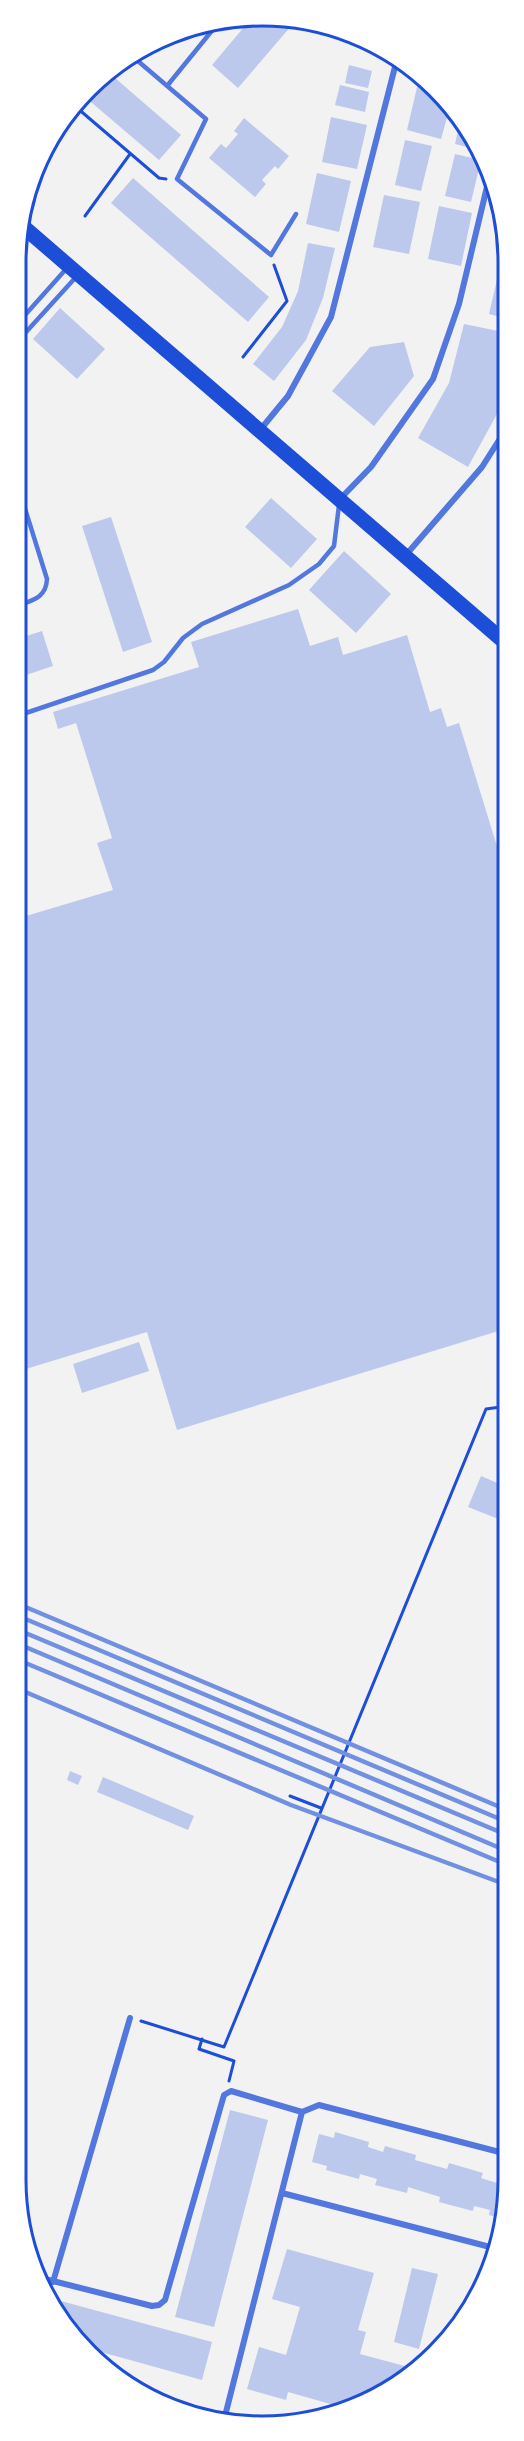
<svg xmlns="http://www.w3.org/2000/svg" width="524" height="2441" font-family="'Titillium Web',sans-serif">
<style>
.building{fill:#bdc9ec}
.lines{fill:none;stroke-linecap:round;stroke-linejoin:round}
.path{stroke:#1d4ed8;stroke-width:3}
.service{stroke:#5277de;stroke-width:4.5}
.minor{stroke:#5277de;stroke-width:6}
.primary{stroke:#1d4ed8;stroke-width:15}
.rail{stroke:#7290e2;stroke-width:4.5}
.rim{fill:none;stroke:#1d4ed8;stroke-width:3}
</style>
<rect width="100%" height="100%" fill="#f2f2f2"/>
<path class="building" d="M 294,17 L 298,18 L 238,88 L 212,65 L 250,20 Z
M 362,38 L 371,40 L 390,54 L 360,47 Z
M 349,65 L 372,71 L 368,88 L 345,83 Z
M 107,71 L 181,135 L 159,160 L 85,97 Z
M 418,83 L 437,88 L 450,107 L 441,139 L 407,130 Z
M 340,85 L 369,92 L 365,112 L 335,105 Z
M 331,117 L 367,125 L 357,169 L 322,162 Z
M 244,118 L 289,156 L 278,169 L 275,166 L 262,180 L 266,184 L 255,197 L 209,158 L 221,144 L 226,148 L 238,134 L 234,131 Z
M 460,122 L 479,150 L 455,144 Z
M 405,140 L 432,146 L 421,191 L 395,185 Z
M 455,154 L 481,160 L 471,202 L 445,196 Z
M 317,173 L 351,181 L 339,232 L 306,224 Z
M 133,178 L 269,297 L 248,322 L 111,203 Z
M 384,195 L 420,202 L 409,254 L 373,247 Z
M 439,206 L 472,213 L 461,266 L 428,259 Z
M 308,243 L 335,248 L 323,298 L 306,340 L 274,381 L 253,364 L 282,327 L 298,291 Z
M 502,258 L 508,259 L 508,319 L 489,314 Z
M 60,308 L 105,349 L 77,379 L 33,339 Z
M 464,324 L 508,333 L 508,382 L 503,403 L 468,467 L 418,438 L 449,383 Z
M 404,342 L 414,376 L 374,426 L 332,391 L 370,347 Z
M 271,498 L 317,539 L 291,568 L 245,527 Z
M 507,510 L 508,510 L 508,542 L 500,540 Z
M 111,517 L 152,642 L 123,652 L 82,526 Z
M 344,551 L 391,594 L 356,633 L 309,590 Z
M 298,609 L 310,646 L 338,637 L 343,655 L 407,635 L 430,712 L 441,708 L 447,727 L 459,723 L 508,882 L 508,1328 L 177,1430 L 147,1332 L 16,1372 L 16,919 L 113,890 L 97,843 L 112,838 L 76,723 L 58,729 L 53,712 L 199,667 L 191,642 Z
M 42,631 L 53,666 L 17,678 L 17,639 Z
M 139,1342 L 149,1371 L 82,1393 L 73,1364 Z
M 481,1476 L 507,1487 L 507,1526 L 505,1525 L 506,1522 L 468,1507 Z
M 70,1771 L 82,1776 L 78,1785 L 67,1780 Z
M 103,1777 L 194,1816 L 188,1830 L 97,1792 Z
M 230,2110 L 268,2120 L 214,2327 L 175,2317 Z
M 335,2132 L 369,2142 L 368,2147 L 383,2152 L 385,2146 L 416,2155 L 415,2160 L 447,2169 L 449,2163 L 483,2173 L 481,2178 L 497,2183 L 498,2177 L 507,2180 L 507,2211 L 504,2219 L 489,2215 L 490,2210 L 474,2206 L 473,2211 L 439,2202 L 440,2197 L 408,2187 L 407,2193 L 375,2185 L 377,2179 L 360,2174 L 359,2179 L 326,2170 L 327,2166 L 312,2162 L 319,2134 L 334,2138 Z
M 287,2249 L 374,2273 L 358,2330 L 366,2332 L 360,2354 L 412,2368 L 410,2373 L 348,2409 L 288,2392 L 286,2400 L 247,2389 L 259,2347 L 286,2355 L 300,2307 L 272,2299 Z
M 412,2268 L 438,2274 L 419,2349 L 394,2342 Z
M 50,2298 L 212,2342 L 202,2380 L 83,2347 Z"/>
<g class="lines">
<path class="path" d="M 76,107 L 159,178 L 166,179
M 85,216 L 130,154
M 243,357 L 287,301 L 274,265
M 290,1796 L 321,1808
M 141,2021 L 224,2047 L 486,1409 L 508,1406
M 202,2039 L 199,2049 L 234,2061 L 229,2081"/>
<path class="service" d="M 132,56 L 206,119 L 177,179 L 271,255 L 296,214
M 167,86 L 219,22
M 17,324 L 67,268
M 17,342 L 76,277
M 17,606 C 33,600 46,598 47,579 L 17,483
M 17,716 L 153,670 L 164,662 L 183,638 L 202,624 L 289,585 L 319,564 L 334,546 L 339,505"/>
<path class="minor" d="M 260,430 L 288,396 L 331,317 L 397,59
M 340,499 L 371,467 L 433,379 L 459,304 L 491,170
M 405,556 L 482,467 L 508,426
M 302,2112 L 319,2105 L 507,2154
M 282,2193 L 494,2248
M 37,2277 L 152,2306 L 159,2305 L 165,2300 L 224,2095 L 231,2091 L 302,2112
M 53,2282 L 130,2018
M 224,2420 L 302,2112"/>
<path class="primary" d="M 19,223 L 508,645"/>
<path class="rail" d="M 16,1603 L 507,1810
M 16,1615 L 507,1822
M 16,1629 L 507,1835
M 16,1643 L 507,1851
M 16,1659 L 507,1865
M 16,1688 L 291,1805 L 507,1885"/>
</g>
<path d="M0 0H524V2441H0ZM262 26H262A236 236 0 0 1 498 262V2180A236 236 0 0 1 262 2416H262A236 236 0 0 1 26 2180V262A236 236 0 0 1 262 26Z" fill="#fff" fill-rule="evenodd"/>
<path class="rim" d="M262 26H262A236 236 0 0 1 498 262V2180A236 236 0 0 1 262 2416H262A236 236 0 0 1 26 2180V262A236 236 0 0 1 262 26Z"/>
</svg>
